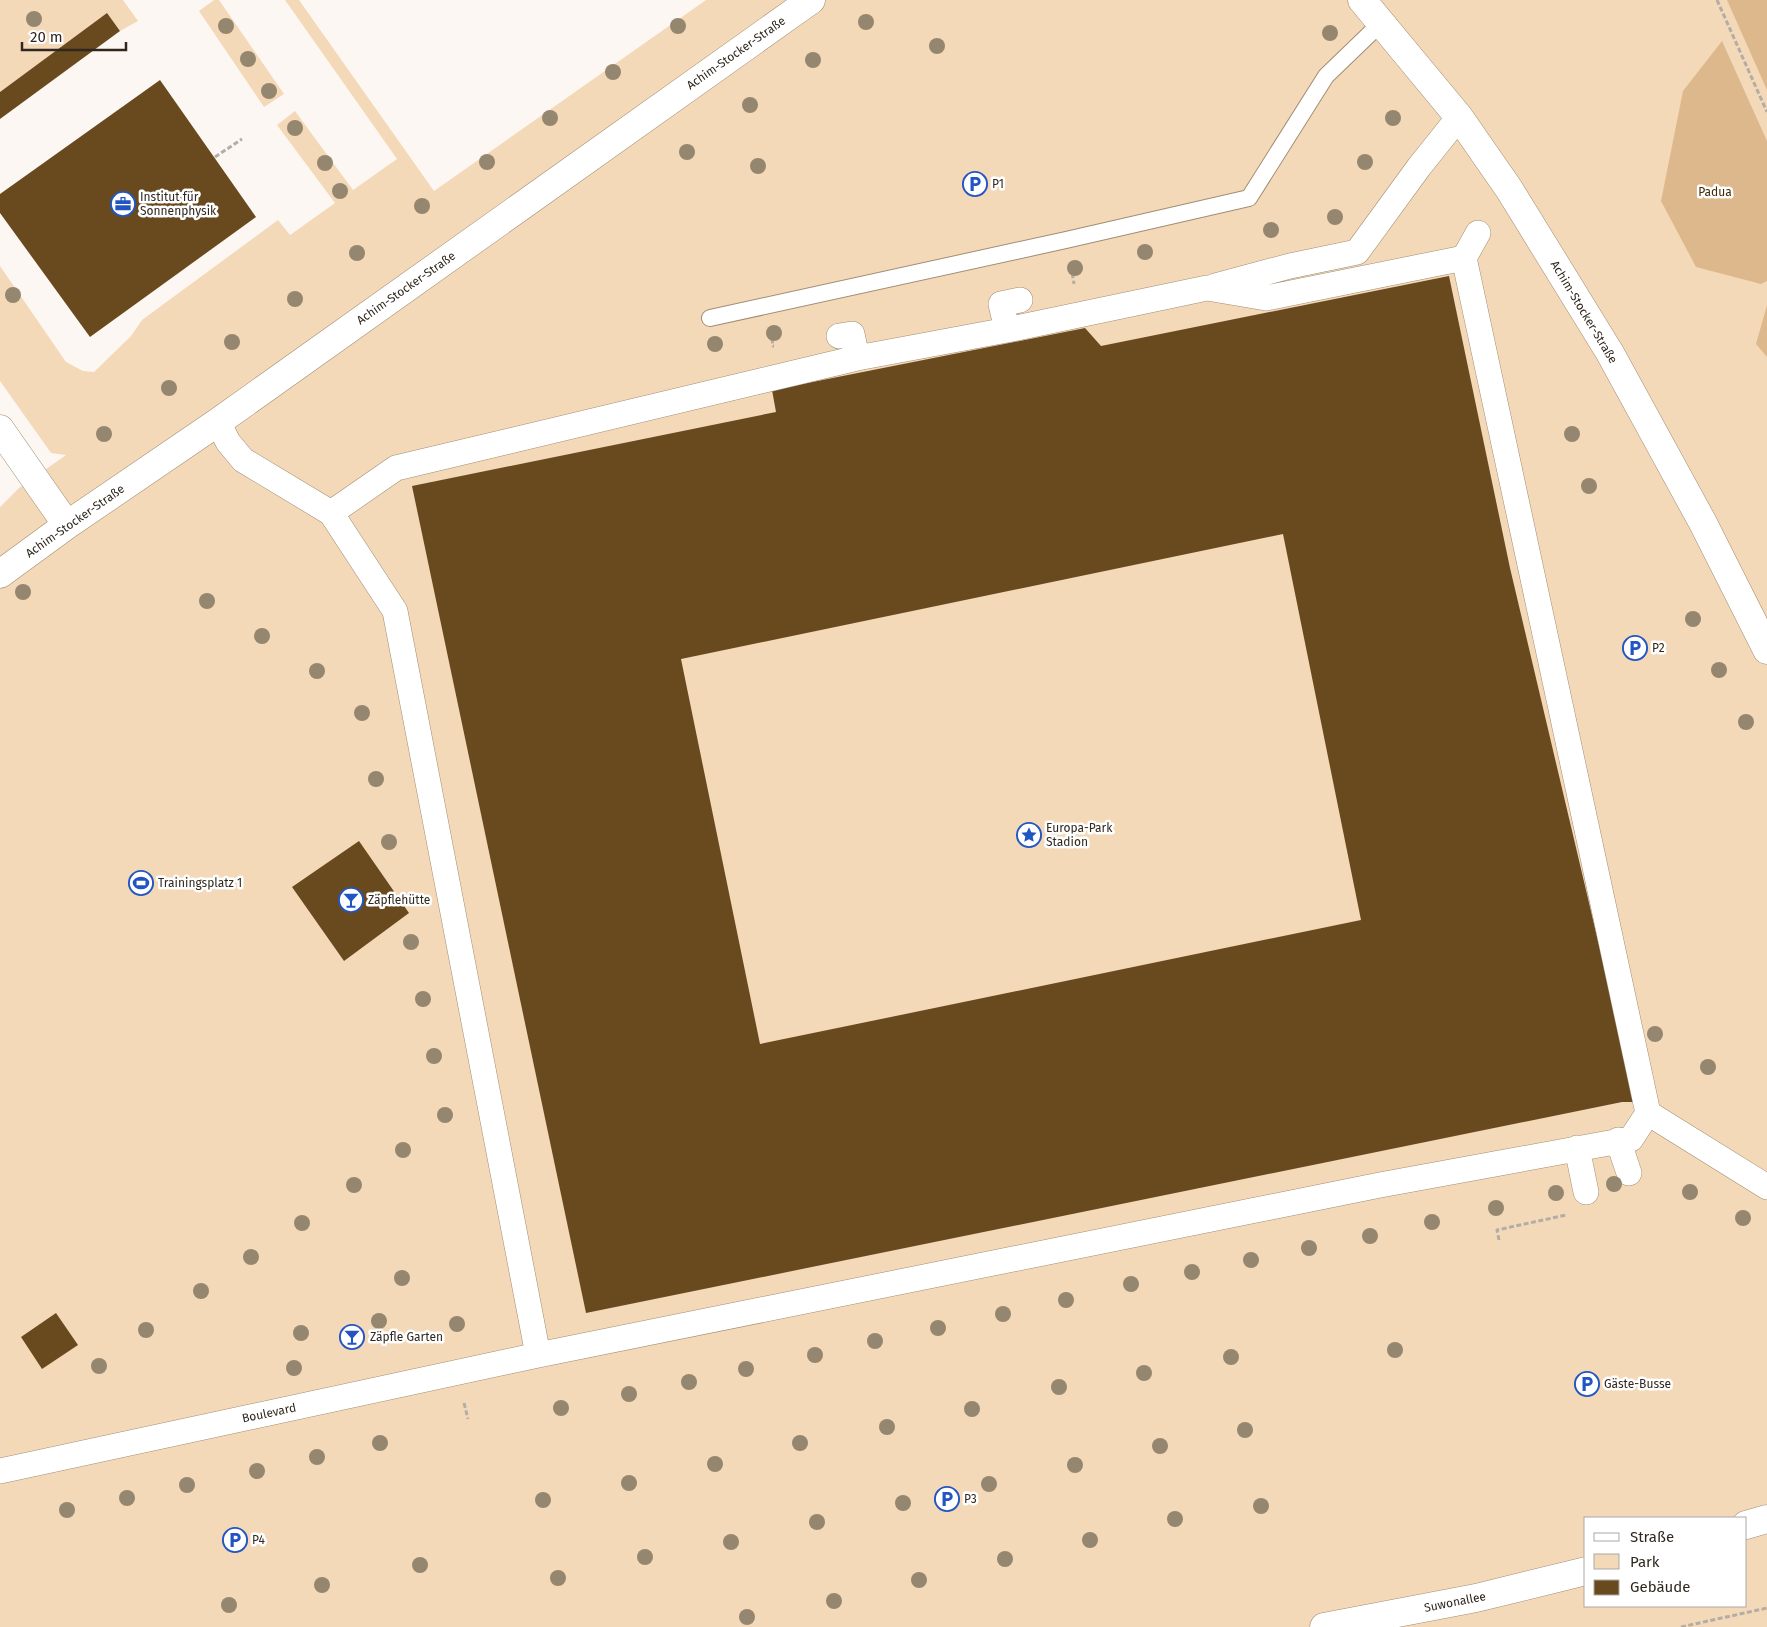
<svg xmlns="http://www.w3.org/2000/svg" width="1767" height="1627" font-family="'Fira Sans',sans-serif">
<style>
.green{fill:#f4d9b8;fill-rule:evenodd}
.forest{fill:#ddb88c}
.building{fill:#694a1f;fill-rule:evenodd}
.lines{fill:none;stroke-linecap:round;stroke-linejoin:round}
.service-casing{stroke:#a18d74;stroke-width:18}
.pedestrian-casing{stroke:#a18d74;stroke-width:26}
.minor-casing{stroke:#a18d74;stroke-width:29}
.tertiary-casing{stroke:#a18d74;stroke-width:29}
.path{stroke:#b3ada6;stroke-width:3;stroke-dasharray:5 2.5;stroke-linecap:butt}
.service{stroke:#fff;stroke-width:16}
.pedestrian{stroke:#fff;stroke-width:25}
.minor{stroke:#fff;stroke-width:28}
.tertiary{stroke:#fff;stroke-width:28}
.tree{fill:#95866f}
.labels{text-anchor:middle;stroke-width:5;stroke-linejoin:round;paint-order:stroke}
.street-label{font-size:12px;fill:#30281e;stroke:#fff}
.poi-label{font-size:12px;fill:#30281e;stroke:#fff;text-anchor:start}
.park-label{font-size:12px;fill:#412903;stroke:#fff}
</style>
<rect width="100%" height="100%" fill="#fcf7f2"/>
<path class="green" d="M 0,0 L 123,0 L 138,21 L 120,31 L 106,14 L 0,92 Z
M 214,0 L 219,0 L 284,94 L 264,107 L 199,11 Z
M 285,0 L 299,0 L 434,191 L 706,0 L 1767,0 L 1767,1627 L 0,1627 L 0,507 L 19,488 L 66,455 L 51,453 L 0,381 L 0,266 L 66,362 L 83,371 L 94,372 L 131,336 L 142,320 L 278,220 L 290,235 L 335,203 L 277,125 L 295,111 L 353,190 L 397,159 ZM 1586,1518 L 1746,1518 L 1746,1606 L 1586,1606 Z"/>
<path class="forest" d="M 1727,0 L 1767,0 L 1767,90 Z
M 1722,41 L 1767,141 L 1767,281 L 1761,284 L 1696,267 L 1661,201 L 1683,91 Z
M 1767,305 L 1767,357 L 1756,344 Z"/>
<path class="building" d="M 107,13 L 120,31 L 0,119 L 0,92 Z
M 160,80 L 256,217 L 90,337 L 0,213 L 0,194 Z
M 1449,276 L 1510,568 L 1636,1102 L 1622,1102 L 586,1313 L 412,486 L 776,412 L 772,390 L 1085,328 L 1101,346 ZM 1283,534 L 1361,920 L 760,1044 L 681,659 Z
M 359,841 L 409,913 L 344,961 L 292,887 Z
M 56,1313 L 78,1345 L 42,1369 L 21,1337 Z"/>
<g class="lines">
<defs>
<path id="service" d="M 710,318 L 1066,240 L 1249,198 L 1326,76 L 1382,22"/>
<path id="pedestrian" d="M 1464,258 L 1478,233
M 1215,286 L 1290,266 L 1357,252 L 1419,167 L 1459,117
M 1007,330 L 1001,304 L 1020,300
M 839,336 L 852,334 L 857,358
M 218,422 L 228,442 L 243,460 L 331,513 L 395,611 L 538,1355
M 331,513 L 396,468 L 857,358 L 1007,330 L 1207,288 L 1266,298 L 1464,258 L 1648,1113
M 1618,1140 L 1629,1173
M 1577,1148 L 1586,1192
M 0,1471 L 538,1355 L 1380,1185 L 1631,1139 L 1648,1113 L 1767,1187"/>
<path id="minor" d="M 1362,0 L 1459,117 L 1509,189 L 1610,353 L 1703,523 L 1767,650
M 0,429 L 67,525
M 0,574 L 67,525 L 218,422 L 811,0"/>
<path id="tertiary" d="M 1746,1525 L 1767,1519
M 1324,1627 L 1476,1598 L 1586,1571"/>
</defs>
<use href="#service" class="service-casing"/>
<use href="#pedestrian" class="pedestrian-casing"/>
<use href="#minor" class="minor-casing"/>
<use href="#tertiary" class="tertiary-casing"/>
<path class="path" d="M 1717,0 L 1767,112
M 215,157 L 242,139
M 1071,266 L 1074,284
M 771,331 L 773,346 L 774,346
M 1499,1240 L 1497,1230 L 1566,1215
M 464,1403 L 468,1419
M 1681,1627 L 1767,1608"/>
<use href="#service" class="service"/>
<use href="#pedestrian" class="pedestrian"/>
<use href="#minor" class="minor"/>
<use href="#tertiary" class="tertiary"/>
</g>
<g class="tree">
<circle cx="34" cy="19" r="8"/>
<circle cx="866" cy="22" r="8"/>
<circle cx="226" cy="26" r="8"/>
<circle cx="678" cy="26" r="8"/>
<circle cx="1330" cy="33" r="8"/>
<circle cx="937" cy="46" r="8"/>
<circle cx="248" cy="59" r="8"/>
<circle cx="813" cy="60" r="8"/>
<circle cx="613" cy="72" r="8"/>
<circle cx="269" cy="91" r="8"/>
<circle cx="750" cy="105" r="8"/>
<circle cx="550" cy="118" r="8"/>
<circle cx="1393" cy="118" r="8"/>
<circle cx="295" cy="128" r="8"/>
<circle cx="687" cy="152" r="8"/>
<circle cx="487" cy="162" r="8"/>
<circle cx="1365" cy="162" r="8"/>
<circle cx="325" cy="163" r="8"/>
<circle cx="758" cy="166" r="8"/>
<circle cx="340" cy="191" r="8"/>
<circle cx="422" cy="206" r="8"/>
<circle cx="1335" cy="217" r="8"/>
<circle cx="1271" cy="230" r="8"/>
<circle cx="1145" cy="252" r="8"/>
<circle cx="357" cy="253" r="8"/>
<circle cx="1075" cy="268" r="8"/>
<circle cx="13" cy="295" r="8"/>
<circle cx="295" cy="299" r="8"/>
<circle cx="774" cy="333" r="8"/>
<circle cx="232" cy="342" r="8"/>
<circle cx="715" cy="344" r="8"/>
<circle cx="169" cy="388" r="8"/>
<circle cx="104" cy="434" r="8"/>
<circle cx="1572" cy="434" r="8"/>
<circle cx="1589" cy="486" r="8"/>
<circle cx="23" cy="592" r="8"/>
<circle cx="207" cy="601" r="8"/>
<circle cx="1693" cy="619" r="8"/>
<circle cx="262" cy="636" r="8"/>
<circle cx="1719" cy="670" r="8"/>
<circle cx="317" cy="671" r="8"/>
<circle cx="362" cy="713" r="8"/>
<circle cx="1746" cy="722" r="8"/>
<circle cx="376" cy="779" r="8"/>
<circle cx="389" cy="842" r="8"/>
<circle cx="411" cy="942" r="8"/>
<circle cx="423" cy="999" r="8"/>
<circle cx="1655" cy="1034" r="8"/>
<circle cx="434" cy="1056" r="8"/>
<circle cx="1708" cy="1067" r="8"/>
<circle cx="445" cy="1115" r="8"/>
<circle cx="403" cy="1150" r="8"/>
<circle cx="1614" cy="1184" r="8"/>
<circle cx="354" cy="1185" r="8"/>
<circle cx="1690" cy="1192" r="8"/>
<circle cx="1556" cy="1193" r="8"/>
<circle cx="1496" cy="1208" r="8"/>
<circle cx="1743" cy="1218" r="8"/>
<circle cx="1432" cy="1222" r="8"/>
<circle cx="302" cy="1223" r="8"/>
<circle cx="1370" cy="1236" r="8"/>
<circle cx="1309" cy="1248" r="8"/>
<circle cx="251" cy="1257" r="8"/>
<circle cx="1251" cy="1260" r="8"/>
<circle cx="1192" cy="1272" r="8"/>
<circle cx="402" cy="1278" r="8"/>
<circle cx="1131" cy="1284" r="8"/>
<circle cx="201" cy="1291" r="8"/>
<circle cx="1066" cy="1300" r="8"/>
<circle cx="1003" cy="1314" r="8"/>
<circle cx="379" cy="1321" r="8"/>
<circle cx="457" cy="1324" r="8"/>
<circle cx="938" cy="1328" r="8"/>
<circle cx="146" cy="1330" r="8"/>
<circle cx="301" cy="1333" r="8"/>
<circle cx="875" cy="1341" r="8"/>
<circle cx="1395" cy="1350" r="8"/>
<circle cx="815" cy="1355" r="8"/>
<circle cx="1231" cy="1357" r="8"/>
<circle cx="99" cy="1366" r="8"/>
<circle cx="294" cy="1368" r="8"/>
<circle cx="746" cy="1369" r="8"/>
<circle cx="1144" cy="1373" r="8"/>
<circle cx="689" cy="1382" r="8"/>
<circle cx="1059" cy="1387" r="8"/>
<circle cx="629" cy="1394" r="8"/>
<circle cx="561" cy="1408" r="8"/>
<circle cx="972" cy="1409" r="8"/>
<circle cx="887" cy="1427" r="8"/>
<circle cx="1245" cy="1430" r="8"/>
<circle cx="380" cy="1443" r="8"/>
<circle cx="800" cy="1443" r="8"/>
<circle cx="1160" cy="1446" r="8"/>
<circle cx="317" cy="1457" r="8"/>
<circle cx="715" cy="1464" r="8"/>
<circle cx="1075" cy="1465" r="8"/>
<circle cx="257" cy="1471" r="8"/>
<circle cx="629" cy="1483" r="8"/>
<circle cx="989" cy="1484" r="8"/>
<circle cx="187" cy="1485" r="8"/>
<circle cx="127" cy="1498" r="8"/>
<circle cx="543" cy="1500" r="8"/>
<circle cx="903" cy="1503" r="8"/>
<circle cx="1261" cy="1506" r="8"/>
<circle cx="67" cy="1510" r="8"/>
<circle cx="1175" cy="1519" r="8"/>
<circle cx="817" cy="1522" r="8"/>
<circle cx="1090" cy="1540" r="8"/>
<circle cx="731" cy="1542" r="8"/>
<circle cx="645" cy="1557" r="8"/>
<circle cx="1005" cy="1559" r="8"/>
<circle cx="420" cy="1565" r="8"/>
<circle cx="558" cy="1578" r="8"/>
<circle cx="919" cy="1580" r="8"/>
<circle cx="322" cy="1585" r="8"/>
<circle cx="834" cy="1601" r="8"/>
<circle cx="229" cy="1605" r="8"/>
<circle cx="747" cy="1617" r="8"/>
</g>
<defs>
<symbol id="parking-ring" viewBox="-11 -11 22 22"><circle r="9.5" fill="#fff" stroke="#2255c2" stroke-width="1.5"/><path d="M-3.5-5.5H1a3.5 3.5 0 0 1 0 7H-1V5.5H-3.5ZM-1-3.4V-.6H.8a1.4 1.4 0 0 0 0-2.8Z" fill="#2255c2"/></symbol>
<symbol id="office-ring" viewBox="-11 -11 22 22"><circle r="9.5" fill="#fff" stroke="#2255c2" stroke-width="1.5"/><path d="M-6-3h4V-5.5h4V-3h4V5H-6ZM-1-4.5V-3h2v-1.5ZM-6 0V1H6V0Z" fill="#2255c2"/></symbol>
<symbol id="sight-ring" viewBox="-11 -11 22 22"><circle r="9.5" fill="#fff" stroke="#2255c2" stroke-width="1.5"/><path d="M0-6L1.8-2.2L6-1.7L2.9 1.2L3.7 5.4L0 3.3L-3.7 5.4L-2.9 1.2L-6-1.7L-1.8-2.2Z" fill="#2255c2"/></symbol>
<symbol id="stadium-ring" viewBox="-11 -11 22 22"><circle r="9.5" fill="#fff" stroke="#2255c2" stroke-width="1.5"/><path d="M0-5a6.5 5 0 1 0 0 10a6.5 5 0 1 0 0-10ZM-3.5-1.8h7v3.6h-7Z" fill="#2255c2"/></symbol>
<symbol id="bar-ring" viewBox="-11 -11 22 22"><circle r="9.5" fill="#fff" stroke="#2255c2" stroke-width="1.5"/><path d="M-6-5H6L.8 .8V4.5H3.5V6h-7V4.5H-.8V.8Z" fill="#2255c2"/></symbol>
</defs>
<g fill-rule="evenodd">
<use href="#parking-ring" x="961" y="170" width="28" height="28"/>
<use href="#office-ring" x="109" y="190" width="28" height="28"/>
<use href="#parking-ring" x="1621" y="634" width="28" height="28"/>
<use href="#sight-ring" x="1015" y="821" width="28" height="28"/>
<use href="#stadium-ring" x="127" y="869" width="28" height="28"/>
<use href="#bar-ring" x="337" y="886" width="28" height="28"/>
<use href="#bar-ring" x="338" y="1323" width="28" height="28"/>
<use href="#parking-ring" x="1573" y="1370" width="28" height="28"/>
<use href="#parking-ring" x="933" y="1485" width="28" height="28"/>
<use href="#parking-ring" x="221" y="1526" width="28" height="28"/>
</g>
<g class="labels">
<g class="street-label">
<text transform="translate(736 53) rotate(-35)" y="4">Achim-Stocker-Straße</text>
<text transform="translate(406 288) rotate(-35)" y="4">Achim-Stocker-Straße</text>
<text transform="translate(1584 312) rotate(59)" y="4">Achim-Stocker-Straße</text>
<text transform="translate(75 521) rotate(-35)" y="4">Achim-Stocker-Straße</text>
<text transform="translate(269 1413) rotate(-12)" y="4">Boulevard</text>
<text transform="translate(1455 1602) rotate(-11)" y="4">Suwonallee</text>
</g>
<g class="poi-label">
<text x="992" y="188">P1</text>
<text x="140" y="201">Institut für<tspan x="140" dy="14">Sonnenphysik</tspan></text>
<text x="1652" y="652">P2</text>
<text x="1046" y="832">Europa-Park<tspan x="1046" dy="14">Stadion</tspan></text>
<text x="158" y="887">Trainingsplatz 1</text>
<text x="368" y="904">Zäpflehütte</text>
<text x="370" y="1341">Zäpfle Garten</text>
<text x="1604" y="1388">Gäste-Busse</text>
<text x="964" y="1503">P3</text>
<text x="252" y="1544">P4</text>
</g>
<g class="park-label">
<text x="1715" y="196">Padua</text>
</g>
</g>
<rect x="1584" y="1517" width="162" height="90" fill="#ffffff" stroke="#aca9a5"/>
<rect x="1594" y="1533" width="25" height="8" fill="#ffffff" stroke="#aca9a5"/>
<text x="1630" y="1542" font-size="15" fill="#30281e">Straße</text>
<rect x="1594" y="1554" width="25" height="15" fill="#f4d9b8" stroke="#aca9a5"/>
<text x="1630" y="1567" font-size="15" fill="#30281e">Park</text>
<rect x="1594" y="1580" width="25" height="15" fill="#694a1f" stroke="#aca9a5"/>
<text x="1630" y="1592" font-size="15" fill="#30281e">Gebäude</text>
<path d="M22 42v8h104v-8" fill="none" stroke="#30281e" stroke-width="2.5"/>
<text x="30" y="42" font-size="15" fill="#30281e" stroke="#ffffff" stroke-width="4" paint-order="stroke">20 m</text>
</svg>
